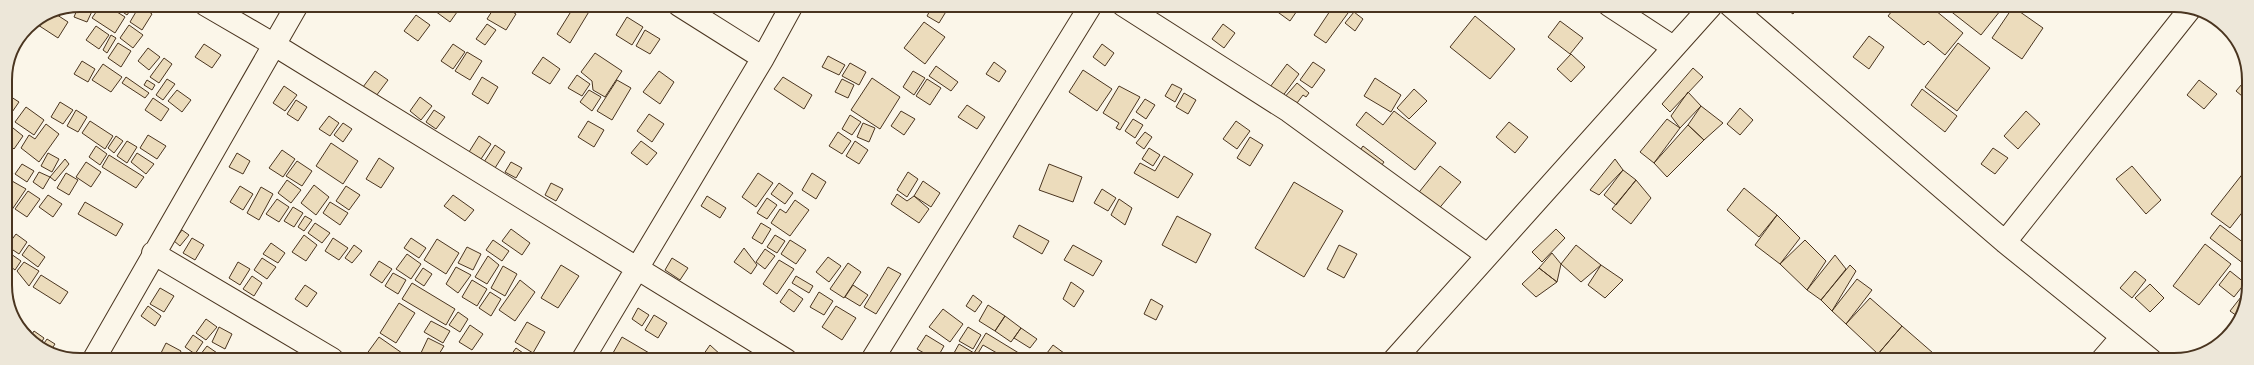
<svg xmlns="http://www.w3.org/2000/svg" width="2254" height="365" font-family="'Public Sans',sans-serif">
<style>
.building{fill:#ecdcbc;stroke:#4a3520}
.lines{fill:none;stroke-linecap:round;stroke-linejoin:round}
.street-casing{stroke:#4a3520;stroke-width:24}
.secondary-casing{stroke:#4a3520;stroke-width:24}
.street{stroke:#fbf6e9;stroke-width:22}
.secondary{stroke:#fbf6e9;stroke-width:22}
.rim{fill:none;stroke:#4a3520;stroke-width:2}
</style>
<rect width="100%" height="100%" fill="#fbf6e9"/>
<path class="building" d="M 79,5 L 94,7 L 87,22 L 74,17 Z
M 101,5 L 106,5 L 125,17 L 115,33 L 92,18 Z
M 119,5 L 134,5 L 127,15 L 117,8 Z
M 140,5 L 152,14 L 142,30 L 130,22 Z
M 439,5 L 462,5 L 450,22 L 435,11 Z
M 496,5 L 501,5 L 516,14 L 506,30 L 487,19 Z
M 575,5 L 593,5 L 570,43 L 557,34 Z
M 933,5 L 939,5 L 947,10 L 939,23 L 927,16 Z
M 1268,5 L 1301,5 L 1290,21 Z
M 1334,5 L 1338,5 L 1348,13 L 1326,43 L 1314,35 Z
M 1782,6 L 1799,6 L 1793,14 Z
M 1896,6 L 1930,6 L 1963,33 L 1945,55 L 1928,41 L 1924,45 L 1888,16 Z
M 1944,6 L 2004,6 L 1981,35 Z
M 2013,7 L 2043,28 L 2022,59 L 1992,38 Z
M 51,11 L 68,22 L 58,38 L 38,25 L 44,16 Z
M 1354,12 L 1363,19 L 1355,31 L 1345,23 Z
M 416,15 L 430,25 L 418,41 L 404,31 Z
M 1475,16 L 1515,49 L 1490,79 L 1450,47 Z
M 627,17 L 643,27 L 632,45 L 616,35 Z
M 1560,21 L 1583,38 L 1570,54 L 1548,37 Z
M 924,22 L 945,37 L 925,64 L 904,48 Z
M 487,24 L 496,30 L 485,45 L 476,39 Z
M 1223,24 L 1235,33 L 1224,48 L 1212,39 Z
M 129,25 L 143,35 L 133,48 L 120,38 Z
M 96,26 L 109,35 L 99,49 L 86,40 Z
M 645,30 L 660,39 L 650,54 L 636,46 Z
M 111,35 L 116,38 L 107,53 L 103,50 Z
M 1869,36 L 1884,47 L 1869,69 L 1853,57 Z
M 118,43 L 131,51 L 121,67 L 108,58 Z
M 1958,43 L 1990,68 L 1957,111 L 1925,87 Z
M 204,44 L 221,55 L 212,68 L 195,57 Z
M 453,44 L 465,52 L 453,69 L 441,61 Z
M 1102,44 L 1114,53 L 1105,66 L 1093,57 Z
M 148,48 L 160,57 L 149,70 L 138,61 Z
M 467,52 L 482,61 L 470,80 L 455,71 Z
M 595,53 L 622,71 L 605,97 L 593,90 L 592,81 L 581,72 Z
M 1571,54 L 1585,67 L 1571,82 L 1557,69 Z
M 828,56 L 845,65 L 839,75 L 822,67 Z
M 543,57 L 560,69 L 550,84 L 532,73 Z
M 164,58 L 172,64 L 159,83 L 150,77 Z
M 82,61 L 95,69 L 88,82 L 74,74 Z
M 994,62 L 1006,71 L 999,82 L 986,74 Z
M 1313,62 L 1325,70 L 1312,88 L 1300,80 Z
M 850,63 L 866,72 L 859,85 L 842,76 Z
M 103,64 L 122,77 L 111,92 L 92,80 Z
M 1287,64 L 1299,74 L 1282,97 L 1270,87 Z
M 936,66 L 958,82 L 951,91 L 929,76 Z
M 1693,68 L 1703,77 L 1670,112 L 1662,104 Z
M 1083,70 L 1112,89 L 1097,111 L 1069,92 Z
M 375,71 L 388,80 L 376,96 L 363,87 Z
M 659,71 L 674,82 L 660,104 L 643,92 Z
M 913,71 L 925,78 L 914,95 L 903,87 Z
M 577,75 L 590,84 L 582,96 L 568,88 Z
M 126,77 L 149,93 L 145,98 L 122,83 Z
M 482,77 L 498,87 L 488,104 L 472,94 Z
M 783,77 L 812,95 L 804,109 L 774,89 Z
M 2248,77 L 2248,101 L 2236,91 Z
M 872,78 L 900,97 L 880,129 L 851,110 Z
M 1375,78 L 1401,95 L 1391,112 L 1364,96 Z
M 167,79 L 175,84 L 163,100 L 156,95 Z
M 842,79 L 854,85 L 848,98 L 835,92 Z
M 927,79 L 941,88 L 930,105 L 916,96 Z
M 147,80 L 155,85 L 152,90 L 144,85 Z
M 617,80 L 631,88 L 612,120 L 597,111 Z
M 2199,80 L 2217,94 L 2204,109 L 2187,95 Z
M 1297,83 L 1309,93 L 1306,97 L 1303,95 L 1294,107 L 1283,99 Z
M 1172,84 L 1182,89 L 1175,102 L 1165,96 Z
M 284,86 L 297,95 L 285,111 L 273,103 Z
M 1119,86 L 1140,97 L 1120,130 L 1116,128 L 1119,123 L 1103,113 Z
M 1414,89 L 1427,101 L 1409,119 L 1397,108 Z
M 1922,89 L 1957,116 L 1945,132 L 1911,105 Z
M 177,90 L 191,100 L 182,112 L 168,101 Z
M 589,90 L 601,97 L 592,111 L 580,102 Z
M 1688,92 L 1701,106 L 1680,128 L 1671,116 Z
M 5,93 L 19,102 L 8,118 L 5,116 Z
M 1184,93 L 1196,100 L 1188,114 L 1176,107 Z
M 420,97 L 432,106 L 421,120 L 410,111 Z
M 153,98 L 169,109 L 161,121 L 145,110 Z
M 1145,99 L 1155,105 L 1146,119 L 1136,112 Z
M 296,100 L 307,107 L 298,121 L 287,114 Z
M 60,102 L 73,110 L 63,124 L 51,117 Z
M 967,105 L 985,117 L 977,129 L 958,117 Z
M 1701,106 L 1723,123 L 1704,140 L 1688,125 Z
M 26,107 L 44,120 L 34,135 L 15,122 Z
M 1740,108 L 1753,120 L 1740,135 L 1727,124 Z
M 76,110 L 87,117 L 78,132 L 67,126 Z
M 434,110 L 445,117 L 436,129 L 426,122 Z
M 901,111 L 915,119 L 904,135 L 891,126 Z
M 1394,111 L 1436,143 L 1415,170 L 1356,125 L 1366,112 L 1383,125 Z
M 2026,111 L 2040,124 L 2018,149 L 2004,136 Z
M 649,114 L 664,124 L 652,142 L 637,131 Z
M 850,115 L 861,122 L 852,135 L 842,129 Z
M 329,116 L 339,123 L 330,136 L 319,129 Z
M 1133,119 L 1143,125 L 1135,138 L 1125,131 Z
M 1667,119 L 1680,128 L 1654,163 L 1640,152 Z
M 90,121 L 113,136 L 105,149 L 82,133 Z
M 588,121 L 604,130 L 594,147 L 578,137 Z
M 1236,121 L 1250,131 L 1237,149 L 1223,139 Z
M 1509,122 L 1528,137 L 1515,153 L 1496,137 Z
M 343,123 L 352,129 L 343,142 L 334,135 Z
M 863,123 L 875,128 L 869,142 L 857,137 Z
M 46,124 L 59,134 L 39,162 L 21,148 L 29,135 L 35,139 Z
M 1688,125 L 1704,140 L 1667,177 L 1654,163 Z
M 13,128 L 23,136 L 14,149 L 6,142 Z
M 838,132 L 851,141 L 842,154 L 829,146 Z
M 1145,132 L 1152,137 L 1144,149 L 1136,143 Z
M 148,135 L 166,146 L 157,159 L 140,148 Z
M 116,136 L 123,141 L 114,153 L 108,148 Z
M 479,136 L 491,144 L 481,159 L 469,152 Z
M 1250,137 L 1263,145 L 1250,166 L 1237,158 Z
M 127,141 L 137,147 L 127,163 L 117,156 Z
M 641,141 L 657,153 L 647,165 L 631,153 Z
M 855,141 L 868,150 L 859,164 L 846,156 Z
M 331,143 L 358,161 L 343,184 L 316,166 Z
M 495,145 L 505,152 L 495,168 L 484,162 Z
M 96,146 L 107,154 L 100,165 L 89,157 Z
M 1363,146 L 1384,162 L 1371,180 L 1350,165 Z
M 1149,148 L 1160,155 L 1153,166 L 1142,159 Z
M 1993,148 L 2008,158 L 1995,174 L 1981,164 Z
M 282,150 L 295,159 L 283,177 L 269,168 Z
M 48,153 L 59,159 L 52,172 L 41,166 Z
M 137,153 L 154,164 L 146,174 L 131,162 Z
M 237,153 L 250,161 L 243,174 L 229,167 Z
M 109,155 L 144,177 L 136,188 L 102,167 Z
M 1164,156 L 1193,174 L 1178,198 L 1134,173 L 1140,163 L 1155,171 Z
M 379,158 L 394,168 L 381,188 L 366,179 Z
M 65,159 L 69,164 L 55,181 L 50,177 Z
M 1615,159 L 1623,170 L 1599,195 L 1590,190 Z
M 297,161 L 312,171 L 302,186 L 286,176 Z
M 86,162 L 101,172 L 91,187 L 76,177 Z
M 511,162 L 522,168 L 516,178 L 505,172 Z
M 22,164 L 34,171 L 27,182 L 15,174 Z
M 1049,164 L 1082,177 L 1073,202 L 1039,190 Z
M 1440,166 L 1461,182 L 1432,217 L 1412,201 Z
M 2132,166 L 2161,200 L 2146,214 L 2116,179 Z
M 2248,167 L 2248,205 L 2230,228 L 2211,214 Z
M 6,169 L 13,173 L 6,181 Z
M 1623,170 L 1636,180 L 1616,205 L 1604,195 Z
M 39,172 L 50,177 L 43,189 L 33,182 Z
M 908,172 L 918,179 L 907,197 L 897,190 Z
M 66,173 L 78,180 L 69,195 L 57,188 Z
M 758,173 L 773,183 L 756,207 L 742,197 Z
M 812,173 L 826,182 L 816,199 L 802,190 Z
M 287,180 L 301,190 L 291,203 L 278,193 Z
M 1636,180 L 1651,198 L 1631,224 L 1612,209 Z
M 12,181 L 26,189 L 7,217 L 6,189 Z
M 923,181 L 940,193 L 931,207 L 914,196 Z
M 1294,182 L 1343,211 L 1304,277 L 1255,248 Z
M 551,183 L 563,189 L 556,201 L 545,195 Z
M 779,183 L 793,193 L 785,204 L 771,194 Z
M 314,185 L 329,197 L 316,215 L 301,203 Z
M 240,186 L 253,194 L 243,210 L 230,202 Z
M 346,186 L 360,195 L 349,210 L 336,201 Z
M 261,187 L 273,194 L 259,220 L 247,213 Z
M 1744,188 L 1777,215 L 1759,237 L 1727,210 Z
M 1102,189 L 1116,198 L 1108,211 L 1094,203 Z
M 28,191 L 40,199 L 27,217 L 15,209 Z
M 897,194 L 907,201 L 914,196 L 929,209 L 919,223 L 891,204 Z
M 48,195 L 62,204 L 53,217 L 39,207 Z
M 453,195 L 474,210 L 465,221 L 444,206 Z
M 707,196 L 726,208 L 720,218 L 701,206 Z
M 767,198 L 777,205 L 767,219 L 757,213 Z
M 277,199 L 289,207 L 279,222 L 266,214 Z
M 1119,199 L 1132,208 L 1125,225 L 1111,215 Z
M 795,200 L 809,210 L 790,236 L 771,223 L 780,209 L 786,213 Z
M 85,202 L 123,224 L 116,236 L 78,214 Z
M 330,202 L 348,213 L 340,225 L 323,213 Z
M 293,207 L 303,213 L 294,227 L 284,221 Z
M 1777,215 L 1800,238 L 1780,264 L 1755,245 Z
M 305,216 L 312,220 L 304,231 L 298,227 Z
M 1177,216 L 1211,234 L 1196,263 L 1162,245 Z
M 315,223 L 330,233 L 322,243 L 308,233 Z
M 761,223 L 771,229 L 762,244 L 752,238 Z
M 1019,225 L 1049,241 L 1042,254 L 1013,237 Z
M 2220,225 L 2248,246 L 2248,267 L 2210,238 Z
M 511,229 L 530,243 L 522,255 L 502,241 Z
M 1556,229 L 1565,238 L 1542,262 L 1532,252 Z
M 182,230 L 189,235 L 180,246 L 174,241 Z
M 16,234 L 27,242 L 19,254 L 7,246 Z
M 304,235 L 317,245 L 306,261 L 292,252 Z
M 775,235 L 785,241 L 777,253 L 767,247 Z
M 192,238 L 204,245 L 195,260 L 183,253 Z
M 333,238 L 348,248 L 339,260 L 325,251 Z
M 411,238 L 426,248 L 419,258 L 404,248 Z
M 437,239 L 459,253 L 446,274 L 424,260 Z
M 493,240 L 509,251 L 502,261 L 486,250 Z
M 790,240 L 806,250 L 796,264 L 781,254 Z
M 1805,240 L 1826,261 L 1807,290 L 1780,264 Z
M 271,243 L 285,253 L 278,263 L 263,254 Z
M 2205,244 L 2231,264 L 2199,305 L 2173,286 Z
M 29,245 L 45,257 L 38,267 L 22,255 Z
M 354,245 L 362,251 L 352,263 L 345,258 Z
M 1073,245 L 1102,261 L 1093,276 L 1064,260 Z
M 1339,245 L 1357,254 L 1344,278 L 1327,269 Z
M 1576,245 L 1601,265 L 1581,282 L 1561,264 Z
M 467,247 L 481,254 L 473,270 L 458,263 Z
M 744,248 L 757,265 L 751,274 L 734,262 Z
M 765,249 L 775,256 L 765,269 L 756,262 Z
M 1552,253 L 1561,264 L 1557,282 L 1539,268 Z
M 11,254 L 21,261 L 15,270 L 7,264 L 7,259 Z
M 407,254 L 421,264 L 411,279 L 396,269 Z
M 1835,255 L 1846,269 L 1821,300 L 1807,290 Z
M 488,256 L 499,265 L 487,284 L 475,277 Z
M 828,257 L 841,266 L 829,282 L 816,272 Z
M 262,258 L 276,267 L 267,279 L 254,270 Z
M 672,258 L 688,268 L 680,280 L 665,270 Z
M 779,260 L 794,269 L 777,294 L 763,284 Z
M 379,261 L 392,269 L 382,283 L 370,275 Z
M 24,262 L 39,271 L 29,286 L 17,271 Z
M 238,262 L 250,269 L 240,285 L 229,278 Z
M 848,263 L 861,272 L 844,298 L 830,289 Z
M 561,265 L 579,276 L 558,308 L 541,298 Z
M 1601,265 L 1623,280 L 1605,298 L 1588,285 Z
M 1850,265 L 1856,271 L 1832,311 L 1821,300 Z
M 503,266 L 517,274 L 505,296 L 491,288 Z
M 456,267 L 471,275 L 458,293 L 446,284 Z
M 888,267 L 901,274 L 876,314 L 864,307 Z
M 423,268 L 432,274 L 424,286 L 415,280 Z
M 1539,268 L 1557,282 L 1536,297 L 1522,284 Z
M 2135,271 L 2146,280 L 2132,298 L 2120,288 Z
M 2230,271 L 2245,283 L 2234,297 L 2219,285 Z
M 393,273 L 406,280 L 398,294 L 385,286 Z
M 41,275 L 68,292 L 60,304 L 33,287 Z
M 252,276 L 262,283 L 254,296 L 243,289 Z
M 796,276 L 813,286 L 809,293 L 792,283 Z
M 1857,279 L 1872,290 L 1846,324 L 1832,311 Z
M 472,280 L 487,289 L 477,306 L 462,297 Z
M 520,280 L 535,292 L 515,321 L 499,310 Z
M 1071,282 L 1084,291 L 1074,307 L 1063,299 Z
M 412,283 L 455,309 L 446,325 L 402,299 Z
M 2150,284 L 2164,298 L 2150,312 L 2135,298 Z
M 305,285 L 317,293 L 307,307 L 295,299 Z
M 853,285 L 868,295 L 860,306 L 845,297 Z
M 160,288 L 174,296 L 164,312 L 150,304 Z
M 2248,288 L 2248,295 L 2237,316 L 2230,311 Z
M 789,289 L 803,299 L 794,312 L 780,302 Z
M 490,292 L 501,299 L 491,316 L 479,308 Z
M 819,292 L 833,301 L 824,315 L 810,307 Z
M 973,295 L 982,302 L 975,312 L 966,306 Z
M 1870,298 L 1902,326 L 1878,354 L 1846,324 Z
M 1151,299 L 1163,306 L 1156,320 L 1144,314 Z
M 399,303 L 415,313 L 396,343 L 380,333 Z
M 988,305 L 1005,316 L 995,331 L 979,321 Z
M 148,306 L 161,316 L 155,326 L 141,316 Z
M 836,306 L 856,318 L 842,340 L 822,327 Z
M 638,308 L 649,315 L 642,326 L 632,319 Z
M 943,309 L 963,324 L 950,342 L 929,327 Z
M 458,312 L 468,319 L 460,332 L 449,325 Z
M 654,315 L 667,323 L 658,338 L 645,330 Z
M 1005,316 L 1021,328 L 1011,342 L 995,331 Z
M 206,319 L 217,327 L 206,340 L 196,333 Z
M 431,321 L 450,331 L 443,343 L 424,332 Z
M 527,322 L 545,332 L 533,353 L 515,342 Z
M 19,323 L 31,331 L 27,336 Z
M 470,325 L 483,334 L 472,350 L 459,342 Z
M 1902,326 L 1933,353 L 1927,360 L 1885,360 L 1878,354 Z
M 219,327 L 232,334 L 225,349 L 212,342 Z
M 968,327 L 981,335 L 973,349 L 959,341 Z
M 1021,328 L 1037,339 L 1030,348 L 1014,338 Z
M 34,331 L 44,338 L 40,345 L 29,339 Z
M 986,333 L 1022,355 L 1019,360 L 1009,360 L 983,345 L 974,360 L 965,360 L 954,353 L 959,344 L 974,353 Z
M 193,335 L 203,342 L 195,354 L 185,347 Z
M 926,335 L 944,346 L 936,360 L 917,349 Z
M 379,337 L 402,353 L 398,359 L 363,359 Z
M 622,337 L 661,360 L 625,360 L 613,353 Z
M 428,338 L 444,346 L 436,359 L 429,359 L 420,355 Z
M 47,339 L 55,344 L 51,350 L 42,346 Z
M 166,343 L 181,351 L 177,359 L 158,359 Z
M 710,345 L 722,356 L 719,360 L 704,360 L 701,358 Z
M 1053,345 L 1068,356 L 1065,360 L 1047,360 L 1044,357 Z
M 207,346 L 220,355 L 217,359 L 197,359 Z
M 516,348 L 530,358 L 528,359 L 508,359 Z
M 984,353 L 996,360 L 980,360 Z
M 263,354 L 272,359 L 259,359 Z
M 915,354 L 924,360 L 912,360 Z
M 611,355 L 618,359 L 608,359 Z
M 1068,356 L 1074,360 L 1065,360 Z"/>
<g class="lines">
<defs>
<path id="street" d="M 206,5 L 273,44 L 786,360
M 679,5 L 763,58
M 1123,5 L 1289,111 L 1487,255
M 1609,5 L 1673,47
M 1731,6 L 2005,242 L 2151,360
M 2005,242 L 2190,9
M 153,253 L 332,359
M 94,359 L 297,5
M 583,359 L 763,58 L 792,5
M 872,360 L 1091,5
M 2102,360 L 2122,337"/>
<path id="secondary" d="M 1394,360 L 1711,6"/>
</defs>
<use href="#street" class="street-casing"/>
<use href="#secondary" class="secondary-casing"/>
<use href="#street" class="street"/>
<use href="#secondary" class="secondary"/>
</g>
<path d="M0 0H2254V365H0ZM80 12H2174A68 68 0 0 1 2242 80V285A68 68 0 0 1 2174 353H80A68 68 0 0 1 12 285V80A68 68 0 0 1 80 12Z" fill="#ede7d9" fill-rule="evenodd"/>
<path class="rim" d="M80 12H2174A68 68 0 0 1 2242 80V285A68 68 0 0 1 2174 353H80A68 68 0 0 1 12 285V80A68 68 0 0 1 80 12Z"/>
</svg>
